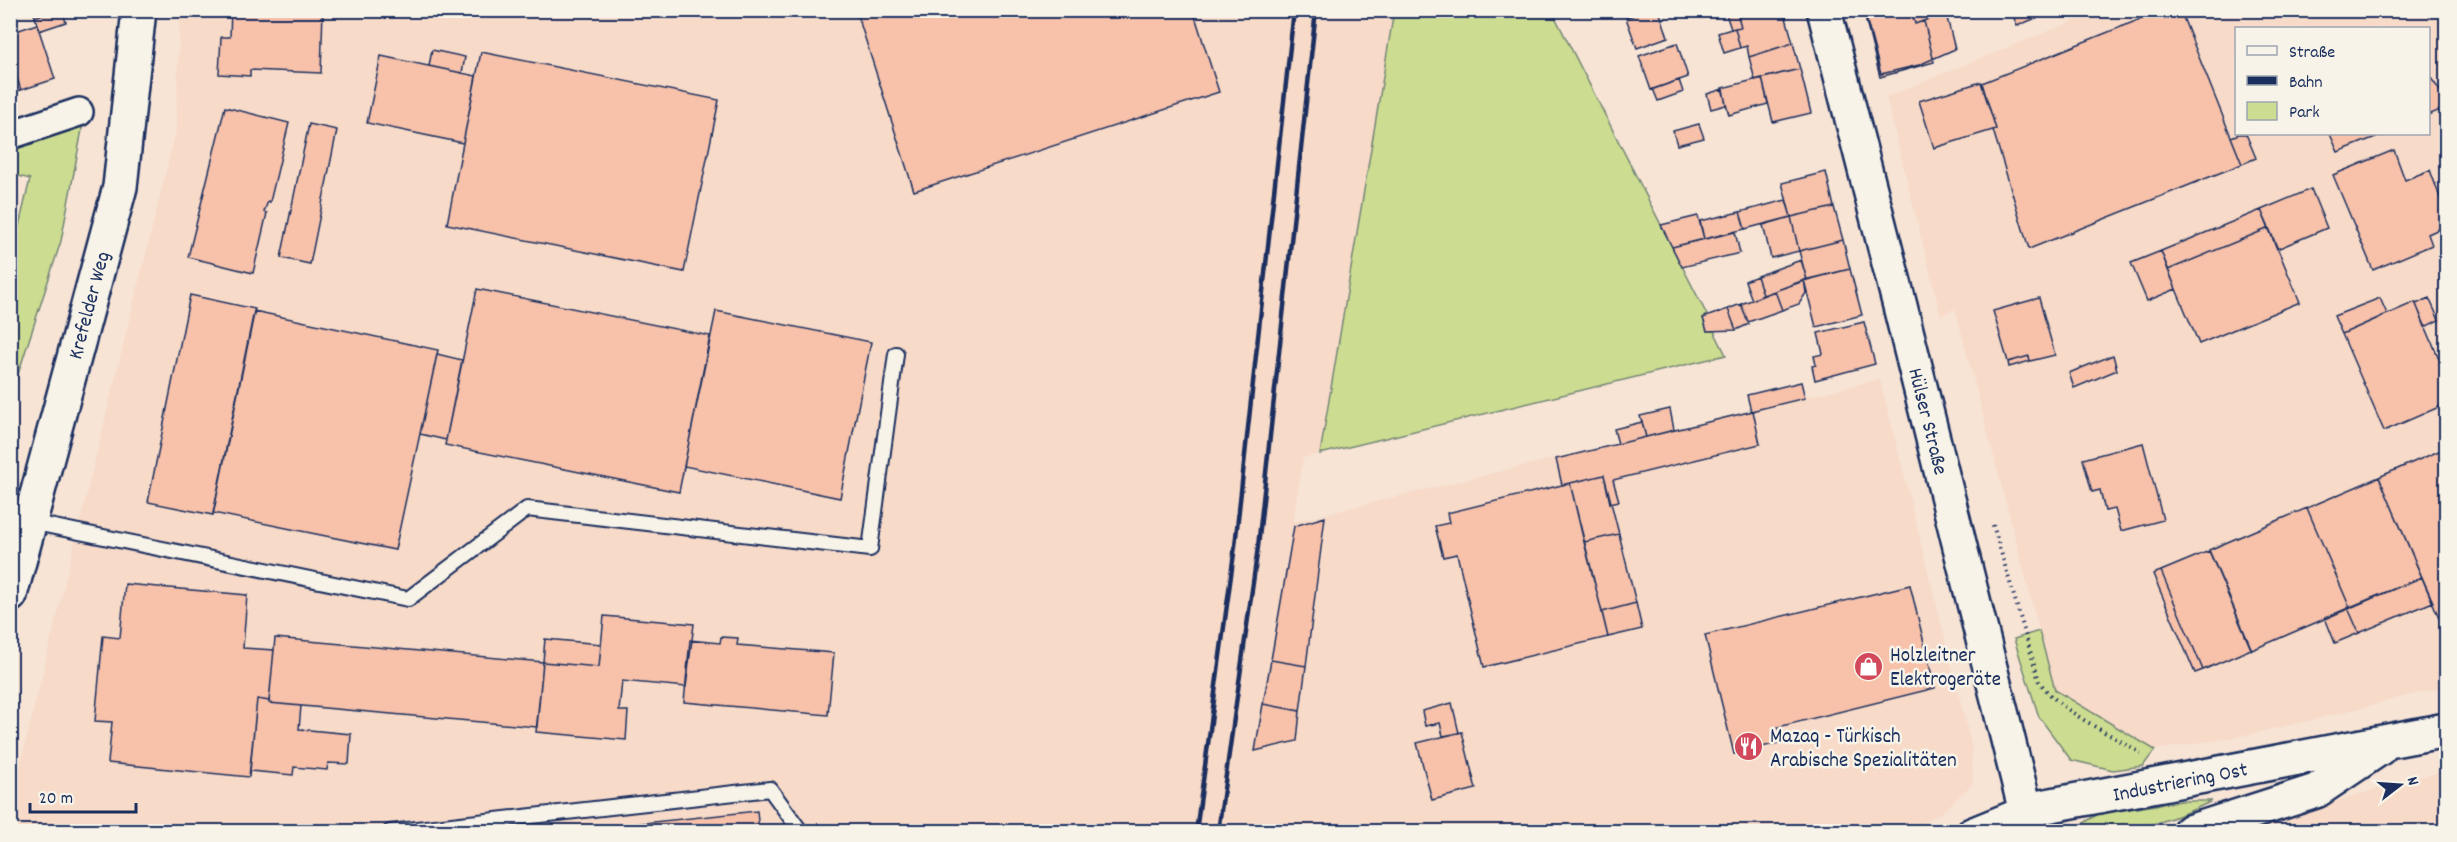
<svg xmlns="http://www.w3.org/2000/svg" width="2457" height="842" font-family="Dekko,sans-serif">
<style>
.built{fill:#f7dac8;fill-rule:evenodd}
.green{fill:#ccdc90;stroke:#748677;stroke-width:1.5}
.building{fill:#f7c1aa;stroke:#1b2f5e;stroke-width:1.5}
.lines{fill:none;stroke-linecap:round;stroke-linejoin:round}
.service-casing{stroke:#1b2f5e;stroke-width:18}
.minor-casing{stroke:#1b2f5e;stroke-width:32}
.tertiary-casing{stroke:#1b2f5e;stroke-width:38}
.secondary-casing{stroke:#1b2f5e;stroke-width:38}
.path{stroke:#1b2f5e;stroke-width:4;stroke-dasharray:1.5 4.5;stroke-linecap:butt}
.service{stroke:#f7f3e8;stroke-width:14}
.minor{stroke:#f7f3e8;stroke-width:27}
.tertiary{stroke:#f7f3e8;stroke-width:33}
.secondary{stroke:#f7f3e8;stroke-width:33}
.rail{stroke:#1b2f5e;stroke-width:4.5}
.labels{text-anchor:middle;stroke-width:5;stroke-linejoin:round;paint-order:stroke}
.street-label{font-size:21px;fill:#1b2f5e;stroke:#f7f3e8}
.poi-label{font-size:21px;fill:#1b2f5e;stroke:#f7f3e8;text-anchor:start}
</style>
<rect width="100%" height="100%" fill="#f7e4d5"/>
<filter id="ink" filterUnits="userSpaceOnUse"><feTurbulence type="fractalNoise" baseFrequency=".0167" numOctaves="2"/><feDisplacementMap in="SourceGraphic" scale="12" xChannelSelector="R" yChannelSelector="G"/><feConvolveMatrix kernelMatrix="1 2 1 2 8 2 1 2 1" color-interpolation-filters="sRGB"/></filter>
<g filter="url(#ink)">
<path class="built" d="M 180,10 L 1394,11 L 1320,454 L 1303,458 L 1293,522 L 1880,379 L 1971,744 L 1973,783 L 1941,813 L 1904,832 L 11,832 L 11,802 L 176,131 Z
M 2098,11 L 2446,11 L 2446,686 L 2313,720 L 2236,737 L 2155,750 L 2055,690 L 1955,308 L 1941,316 L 1886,97 ZM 2236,28 L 2428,28 L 2428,134 L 2236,134 Z
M 2446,770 L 2446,831 L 2257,831 L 2349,797 Z"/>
<path class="green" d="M 1394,11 L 1552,11 L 1707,315 L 1703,318 L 1707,331 L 1714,331 L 1726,355 L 1320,454 Z
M 84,119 L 61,241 L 11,396 L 11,260 L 30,179 L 11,174 L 11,142 Z
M 2039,631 L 2055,690 L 2155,750 L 2143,766 L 2113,770 L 2071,760 L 2039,717 L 2014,639 Z
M 2181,801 L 2212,801 C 2174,820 2116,840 2073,830 L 2098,814 Z"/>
<path class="building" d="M 33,10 L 54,10 L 35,17 Z
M 54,10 L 62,10 L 66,22 L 39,31 L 35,17 Z
M 231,10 L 323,10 L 321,73 L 250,70 L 250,76 L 219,74 L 221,37 L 230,37 Z
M 856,10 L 1193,10 L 1219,92 L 914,191 Z
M 1646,10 L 1659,10 L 1668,37 L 1637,48 L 1626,18 Z
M 1741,10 L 1784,10 L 1793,43 L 1749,57 L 1747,46 L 1740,48 L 1735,28 L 1741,27 L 1737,12 Z
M 1876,10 L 1912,10 L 1915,24 L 1924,21 L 1934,62 L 1880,77 L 1864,14 Z
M 1877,10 L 1945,10 L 1955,49 L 1919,65 L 1881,74 L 1865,14 Z
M 1912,10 L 1954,10 L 1915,24 Z
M 2011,10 L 2055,10 L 2017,26 Z
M 2163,10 L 2180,10 L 2242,164 L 2029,249 L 1993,130 L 1996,129 L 1982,83 Z
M 1737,12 L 1741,27 L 1731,29 L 1726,14 Z
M 37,24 L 55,79 L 21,90 L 10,57 L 10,33 Z
M 1735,28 L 1740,48 L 1724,53 L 1718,33 Z
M 1677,43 L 1688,77 L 1651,90 L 1639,56 Z
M 1793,43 L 1800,69 L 1755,80 L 1749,57 Z
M 432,50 L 465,57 L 462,73 L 429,66 Z
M 481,52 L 719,100 L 684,272 L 447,224 Z
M 381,56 L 476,76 L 463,143 L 367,123 Z
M 10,57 L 21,90 L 10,93 Z
M 1800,69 L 1811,113 L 1773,122 L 1762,78 Z
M 2428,74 L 2446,99 L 2446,108 L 2428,115 Z
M 1762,78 L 1768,104 L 1729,115 L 1722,88 Z
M 1679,80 L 1683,92 L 1658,101 L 1653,89 Z
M 1981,82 L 1996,129 L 1934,148 L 1919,101 Z
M 1723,89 L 1726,105 L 1711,109 L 1707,94 Z
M 225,107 L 289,123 L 270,202 L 268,201 L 264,212 L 267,213 L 253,273 L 188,257 Z
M 309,124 L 337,130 L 310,264 L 281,258 Z
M 1699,124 L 1704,138 L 1677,145 L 1673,131 Z
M 2239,134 L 2246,134 L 2256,158 L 2242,164 L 2231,137 Z
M 2330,134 L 2383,134 L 2338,152 Z
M 2394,150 L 2405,180 L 2430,170 L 2441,200 L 2446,198 L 2446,226 L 2428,234 L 2432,245 L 2373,270 L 2333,175 Z
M 1826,172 L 1834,207 L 1791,217 L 1782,183 Z
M 2311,189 L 2327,228 L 2277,249 L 2261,210 Z
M 1786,200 L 1791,217 L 1745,229 L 1740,212 Z
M 1834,207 L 1843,240 L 1799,251 L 1791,217 Z
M 2261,210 L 2269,228 L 2168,270 L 2161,251 Z
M 1740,212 L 1745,229 L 1704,239 L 1700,221 Z
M 1698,216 L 1704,239 L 1672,247 L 1661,225 Z
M 1791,217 L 1799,251 L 1771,258 L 1763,225 Z
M 2269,228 L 2300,302 L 2199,344 L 2168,270 Z
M 1735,232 L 1740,253 L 1682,267 L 1672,247 Z
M 1843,240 L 1850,269 L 1807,280 L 1799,251 Z
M 2161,251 L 2176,289 L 2147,301 L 2131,263 Z
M 1801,260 L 1807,280 L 1763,295 L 1757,276 Z
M 1850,269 L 1862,315 L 1816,327 L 1804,280 Z
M 1757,276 L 1763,295 L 1752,300 L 1745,281 Z
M 1804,280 L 1806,293 L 1799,304 L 1782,310 L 1775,291 Z
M 477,289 L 710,336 L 679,492 L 445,445 Z
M 1775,291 L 1782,310 L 1748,322 L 1741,304 Z
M 190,295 L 255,309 L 213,515 L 148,502 Z
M 2039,298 L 2055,355 L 2030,361 L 2029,356 L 2008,362 L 1993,311 Z
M 2380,298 L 2387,314 L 2342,334 L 2334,316 Z
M 2429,298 L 2439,320 L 2425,327 L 2416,304 Z
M 2415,302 L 2446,375 L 2446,404 L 2384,431 L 2342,334 Z
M 1741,304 L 1749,324 L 1736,330 L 1728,309 Z
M 1728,309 L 1736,330 L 1707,331 L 1703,318 Z
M 254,311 L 438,350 L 395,550 L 213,513 Z
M 716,311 L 871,342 L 840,498 L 684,466 Z
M 1864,322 L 1875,364 L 1815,380 L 1812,366 L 1816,365 L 1814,356 L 1823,354 L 1818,333 Z
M 437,354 L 462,360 L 446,440 L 420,434 Z
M 2113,355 L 2117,370 L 2074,388 L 2069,373 Z
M 2029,356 L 2030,361 L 2009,367 L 2008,362 Z
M 1801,382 L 1805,398 L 1751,411 L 1747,395 Z
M 1670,409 L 1674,430 L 1646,437 L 1640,416 Z
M 1753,411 L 1760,444 L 1613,480 L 1619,501 L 1610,503 L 1604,475 L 1562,485 L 1556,459 Z
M 1642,422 L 1646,437 L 1618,444 L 1614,429 Z
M 2143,443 L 2163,520 L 2121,531 L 2115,509 L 2105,511 L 2100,490 L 2092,492 L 2083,459 Z
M 2446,448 L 2446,634 L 2379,477 Z
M 1604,475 L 1619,534 L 1584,542 L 1570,483 Z
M 2379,477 L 2422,577 L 2350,608 L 2307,508 Z
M 1570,483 L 1608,637 L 1484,667 L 1457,554 L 1443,557 L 1435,526 L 1449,523 L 1447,513 Z
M 2307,508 L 2350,608 L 2252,650 L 2209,550 Z
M 1325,517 L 1306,666 L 1271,660 L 1294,526 Z
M 1619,534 L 1636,603 L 1602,612 L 1584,542 Z
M 2209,551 L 2251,649 L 2203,670 L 2161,571 Z
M 2161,571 L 2203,670 L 2195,673 L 2153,574 Z
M 2422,577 L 2433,602 L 2359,633 L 2348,608 Z
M 125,584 L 247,595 L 243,648 L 274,650 L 269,701 L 257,699 L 249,777 L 108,763 L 112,722 L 95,721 L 103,636 L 120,638 Z
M 1910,585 L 1935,688 L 1778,727 L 1782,742 L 1734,754 L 1705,635 Z
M 1636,603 L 1642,629 L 1608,637 L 1602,612 Z
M 2348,608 L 2359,633 L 2335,643 L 2325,618 Z
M 604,616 L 694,624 L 686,687 L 622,681 L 619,711 L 628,711 L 626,740 L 536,732 L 543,662 L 599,667 Z
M 721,637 L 738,638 L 737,645 L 834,653 L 828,715 L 684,702 L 690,640 L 720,643 Z
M 275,638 L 543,662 L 537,727 L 269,703 Z
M 545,639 L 601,644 L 599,667 L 543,662 Z
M 1271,660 L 1306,666 L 1300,711 L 1263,704 Z
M 257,699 L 269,701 L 269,703 L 301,706 L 299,729 L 351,734 L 349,764 L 328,763 L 327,770 L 294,767 L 293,775 L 250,771 Z
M 1452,703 L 1459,733 L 1443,736 L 1440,723 L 1425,726 L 1422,711 Z
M 1263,704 L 1300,711 L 1297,741 L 1255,751 Z
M 1462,732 L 1476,789 L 1432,800 L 1417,743 Z
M 757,811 L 759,832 L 559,832 Z"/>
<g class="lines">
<defs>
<path id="service" d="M 30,522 L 408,599 L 527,509 L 870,549 L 896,354
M 390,832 L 770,789 L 801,832"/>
<path id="minor" d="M 10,135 L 79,112
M 1971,832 L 2025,810"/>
<path id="tertiary" d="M 10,595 L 120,187 L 139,10
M 2025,810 L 2446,730
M 2189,832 L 2316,791 L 2380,748"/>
<path id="secondary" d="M 1824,10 L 1900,306 L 2031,832"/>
</defs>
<use href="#service" class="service-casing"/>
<use href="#minor" class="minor-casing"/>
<use href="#tertiary" class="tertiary-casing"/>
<use href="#secondary" class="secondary-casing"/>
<path class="path" d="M 1993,525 L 2039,681 C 2058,711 2111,734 2141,753"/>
<use href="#service" class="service"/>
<use href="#minor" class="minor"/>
<use href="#tertiary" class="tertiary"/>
<use href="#secondary" class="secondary"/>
<path class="rail" d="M 1196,832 L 1235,546 L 1294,10
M 1218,832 L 1258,547 L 1316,10"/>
</g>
</g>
<defs>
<symbol id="shop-disc" viewBox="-11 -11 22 22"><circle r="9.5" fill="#d1495b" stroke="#f7f3e8"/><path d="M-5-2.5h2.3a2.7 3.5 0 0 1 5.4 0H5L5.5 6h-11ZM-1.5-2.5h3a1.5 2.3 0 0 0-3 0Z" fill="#fff"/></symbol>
<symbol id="restaurant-disc" viewBox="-11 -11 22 22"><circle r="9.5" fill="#d1495b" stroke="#f7f3e8"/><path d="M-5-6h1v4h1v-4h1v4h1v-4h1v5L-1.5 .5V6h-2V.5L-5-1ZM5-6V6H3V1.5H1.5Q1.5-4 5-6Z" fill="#fff"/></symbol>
</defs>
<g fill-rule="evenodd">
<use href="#shop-disc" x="1852" y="650" width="33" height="33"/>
<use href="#restaurant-disc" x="1732" y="730" width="33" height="33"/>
</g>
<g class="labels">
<g class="street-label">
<text transform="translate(88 305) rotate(-75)" y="7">Krefelder Weg</text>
<text transform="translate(1929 421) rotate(76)" y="7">Hülser Straße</text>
<text transform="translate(2180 781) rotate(-11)" y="7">Industriering Ost</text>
</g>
<g class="poi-label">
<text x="1890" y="661">Holzleitner<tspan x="1890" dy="24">Elektrogeräte</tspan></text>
<text x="1770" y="742">Mazaq - Türkisch<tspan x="1770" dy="24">Arabische Spezialitäten</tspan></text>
</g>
</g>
<rect width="2457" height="842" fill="none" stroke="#f7f3e8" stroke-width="36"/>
<rect x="18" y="18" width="2421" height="806" fill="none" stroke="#1b2f5e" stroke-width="2" filter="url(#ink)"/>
<rect x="2235" y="27" width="195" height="108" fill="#f7f3e8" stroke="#9fa5b1" stroke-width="1.5"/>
<rect x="2247" y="46" width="30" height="9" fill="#f7f3e8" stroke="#9fa5b1" stroke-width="1.5"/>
<text x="2289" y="57" font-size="18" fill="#1b2f5e">Straße</text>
<rect x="2247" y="76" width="30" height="9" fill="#1b2f5e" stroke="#9fa5b1" stroke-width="1.5"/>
<text x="2289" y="87" font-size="18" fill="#1b2f5e">Bahn</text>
<rect x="2247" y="102" width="30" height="18" fill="#ccdc90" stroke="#9fa5b1" stroke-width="1.5"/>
<text x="2289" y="117" font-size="18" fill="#1b2f5e">Park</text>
<g transform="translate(2400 785) rotate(73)" stroke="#f7f3e8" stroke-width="4.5" paint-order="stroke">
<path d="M0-4.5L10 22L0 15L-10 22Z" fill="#1b2f5e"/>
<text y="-9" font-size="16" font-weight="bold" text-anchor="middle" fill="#1b2f5e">N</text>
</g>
<path d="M30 803v9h106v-9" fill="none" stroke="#1b2f5e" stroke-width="3"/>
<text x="39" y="803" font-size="18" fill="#1b2f5e" stroke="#f7f3e8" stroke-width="4.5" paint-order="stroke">20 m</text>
</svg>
